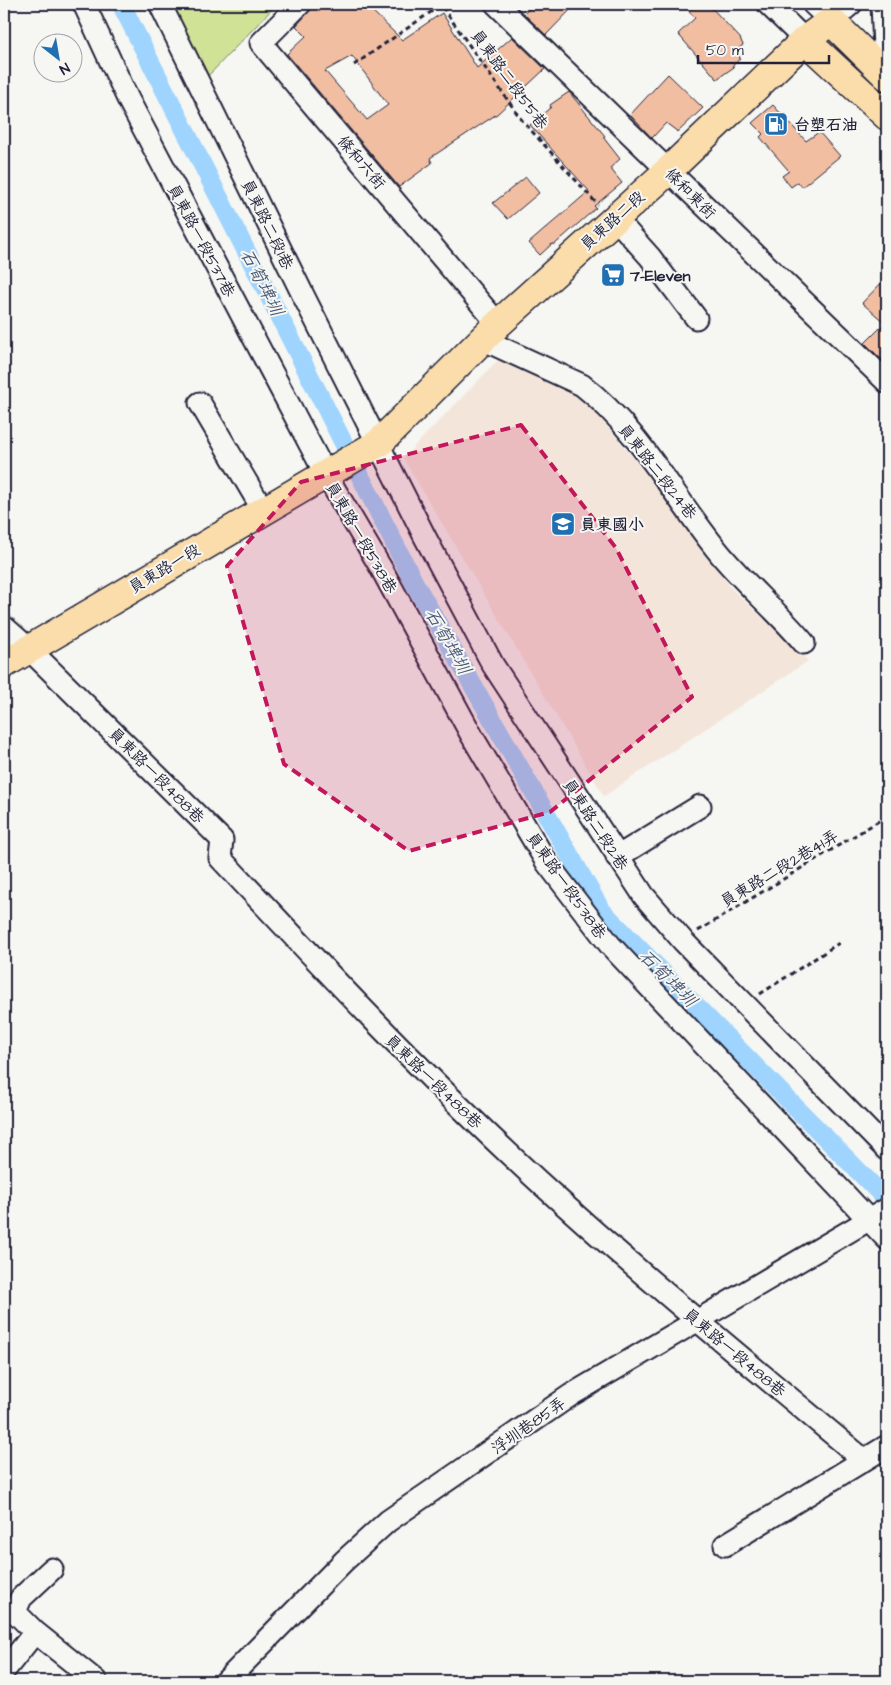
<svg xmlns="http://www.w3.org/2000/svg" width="891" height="1685" font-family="'Architects Daughter','LXGW WenKai TC',sans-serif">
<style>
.built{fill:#f4e5da}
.green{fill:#d0e296;stroke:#798268}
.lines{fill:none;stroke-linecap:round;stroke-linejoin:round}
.canal{stroke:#9ed4fd;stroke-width:19}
.building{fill:#f1bea2;stroke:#22223b;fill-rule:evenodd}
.minor-casing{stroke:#22223b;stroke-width:25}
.major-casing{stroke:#22223b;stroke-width:31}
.path{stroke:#22223b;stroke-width:3;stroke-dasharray:5 4;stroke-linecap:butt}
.minor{stroke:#f6f6f2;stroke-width:21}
.major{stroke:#faddab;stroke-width:28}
.marked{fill:#c2185b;fill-opacity:0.2;stroke:#c2185b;stroke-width:4;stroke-dasharray:10 6;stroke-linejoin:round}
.labels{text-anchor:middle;stroke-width:4;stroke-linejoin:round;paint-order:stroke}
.street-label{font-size:16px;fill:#22223b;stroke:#f6f6f2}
.poi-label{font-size:16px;font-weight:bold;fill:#22223b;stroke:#f6f6f2;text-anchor:start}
.water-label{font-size:18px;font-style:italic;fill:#475775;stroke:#f6f6f2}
</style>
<rect width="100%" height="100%" fill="#f6f6f2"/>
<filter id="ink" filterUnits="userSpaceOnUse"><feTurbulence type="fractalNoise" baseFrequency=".02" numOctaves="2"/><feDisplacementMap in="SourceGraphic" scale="10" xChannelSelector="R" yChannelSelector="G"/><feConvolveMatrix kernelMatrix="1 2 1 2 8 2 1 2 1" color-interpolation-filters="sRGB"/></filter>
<g filter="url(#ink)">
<path class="built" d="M 503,355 L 573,384 L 635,460 L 732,589 L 808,661 L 604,796 L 403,458 Z"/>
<path class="green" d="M 171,4 L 277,4 L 208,76 Z"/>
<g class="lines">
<path class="canal" d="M 121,4 L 415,584 L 601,910 L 887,1200"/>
</g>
<path class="building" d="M 316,4 L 365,4 L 402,40 L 442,13 L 477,68 L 512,37 L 545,69 L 497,114 L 430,158 L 432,163 L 399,187 L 287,54 L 306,36 L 296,26 ZM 352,56 L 388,105 L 367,120 L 325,71 Z
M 534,4 L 576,4 L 546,35 L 524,14 Z
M 683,4 L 708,4 L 740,38 L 743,45 L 738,49 L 740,59 L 732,66 L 734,67 L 717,79 L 678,34 L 695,18 Z
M 668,74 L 703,108 L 678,132 L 666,123 L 652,138 L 630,115 Z
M 569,92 L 605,136 L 603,137 L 620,159 L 610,168 L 622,183 L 594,206 L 596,208 L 554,245 L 553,243 L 540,255 L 529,243 L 589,191 L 530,125 L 551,107 L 550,105 Z
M 773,105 L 806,141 L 819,132 L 840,156 L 802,187 L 798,182 L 791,187 L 782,176 L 789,171 L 760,137 L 763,134 L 752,123 Z
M 526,177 L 539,193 L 508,219 L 493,203 Z
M 887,277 L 887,354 L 882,360 L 865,343 L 885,323 L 862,303 Z"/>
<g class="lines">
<defs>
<path id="minor" d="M 84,4 L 128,99 L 325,473 L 381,568 L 472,736 L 547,863 L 610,945 L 887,1239
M 160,4 L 305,299 L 425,537 L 493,665 L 644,896 L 684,942 L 887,1150
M 300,4 L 261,43 L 498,324
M 496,4 L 887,382
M 768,4 L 805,40
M 813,4 L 831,21 L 851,4
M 882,4 L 884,48 L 887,57
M 615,218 L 650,257 L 696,318
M 482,339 L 582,385 C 641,431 674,498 721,555 C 747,586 778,612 804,643
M 200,403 L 263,510
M 4,627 L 29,649 L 222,840 L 220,858 C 323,968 426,1078 537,1180 C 643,1277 754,1368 864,1460 L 887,1446
M 617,857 L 700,806
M 725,1545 L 864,1460
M 52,1569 L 21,1598 L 15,1612 L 35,1632 L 96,1681
M 4,1671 L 35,1632
M 226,1681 L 344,1561 L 388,1521 L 571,1395 L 887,1209"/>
<path id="major" d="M 805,40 L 887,116
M 4,664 L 379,443 L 498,324 L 669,170 L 805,40 L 831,21 L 887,76"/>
</defs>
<use href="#minor" class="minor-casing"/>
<use href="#major" class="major-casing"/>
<path class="path" d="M 354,65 L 441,5 L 521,119 L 598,205
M 698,931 L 887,816
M 760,994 L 839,943"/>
<use href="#minor" class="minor"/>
<use href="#major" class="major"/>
</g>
</g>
<path class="marked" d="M 521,425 L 616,548 L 692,697 L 550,812 L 409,851 L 284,764 L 227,566 L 301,482 Z"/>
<defs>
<symbol id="fuel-square" viewBox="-11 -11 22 22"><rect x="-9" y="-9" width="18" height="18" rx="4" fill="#1f6fb2" stroke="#f6f6f2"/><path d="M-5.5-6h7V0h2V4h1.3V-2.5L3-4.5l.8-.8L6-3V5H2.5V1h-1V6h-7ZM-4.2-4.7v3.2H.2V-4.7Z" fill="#fff"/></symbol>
<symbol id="supermarket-square" viewBox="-11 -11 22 22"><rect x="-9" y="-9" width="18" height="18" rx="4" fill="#1f6fb2" stroke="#f6f6f2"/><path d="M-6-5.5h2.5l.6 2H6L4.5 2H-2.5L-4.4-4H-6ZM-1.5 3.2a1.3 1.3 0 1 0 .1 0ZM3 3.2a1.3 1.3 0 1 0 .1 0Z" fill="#fff"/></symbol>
<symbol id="school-square" viewBox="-11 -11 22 22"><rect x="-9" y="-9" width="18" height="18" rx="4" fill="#1f6fb2" stroke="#f6f6f2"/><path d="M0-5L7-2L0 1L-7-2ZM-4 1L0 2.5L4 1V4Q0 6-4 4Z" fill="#fff"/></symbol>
</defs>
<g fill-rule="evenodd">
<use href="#fuel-square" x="762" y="110" width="28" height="28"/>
<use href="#supermarket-square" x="599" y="261" width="28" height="28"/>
<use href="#school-square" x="549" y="510" width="28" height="28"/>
</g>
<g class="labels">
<g class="street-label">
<text transform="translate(510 79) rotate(54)" y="6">員東路二段55巷</text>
<text transform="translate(362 162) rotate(50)" y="6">條和六街</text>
<text transform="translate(691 193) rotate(45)" y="6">條和東街</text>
<text transform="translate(612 220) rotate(-42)" y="6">員東路二段</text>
<text transform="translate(268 224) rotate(64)" y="6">員東路二段1巷</text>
<text transform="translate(202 240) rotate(62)" y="6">員東路一段537巷</text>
<text transform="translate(658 471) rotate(52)" y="6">員東路二段24巷</text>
<text transform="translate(362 537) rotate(60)" y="6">員東路一段538巷</text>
<text transform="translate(164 568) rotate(-31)" y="6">員東路一段</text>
<text transform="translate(157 775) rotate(45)" y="6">員東路一段488巷</text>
<text transform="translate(596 824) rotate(57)" y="6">員東路二段2巷</text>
<text transform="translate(779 868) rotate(-31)" y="6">員東路二段2巷41弄</text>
<text transform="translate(567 885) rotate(55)" y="6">員東路一段538巷</text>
<text transform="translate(434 1081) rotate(44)" y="6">員東路一段488巷</text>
<text transform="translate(735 1352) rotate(40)" y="6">員東路一段488巷</text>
<text transform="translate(528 1425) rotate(-35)" y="6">浮圳巷85弄</text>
</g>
<g class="poi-label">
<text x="794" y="130">台塑石油</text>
<text x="630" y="281">7-Eleven</text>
<text x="580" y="530">員東國小</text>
</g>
<g class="water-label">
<text transform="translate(262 282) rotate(63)" y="6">石筍埤圳</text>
<text transform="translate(448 641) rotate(60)" y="6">石筍埤圳</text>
<text transform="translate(668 978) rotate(45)" y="6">石筍埤圳</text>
</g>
</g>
<rect width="891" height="1685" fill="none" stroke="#f6f6f2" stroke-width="20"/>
<rect x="10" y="10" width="871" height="1665" fill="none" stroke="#22223b" stroke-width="2" filter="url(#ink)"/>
<g transform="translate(58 58) rotate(149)"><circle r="24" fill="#f6f6f2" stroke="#a1a1a9"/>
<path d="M0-4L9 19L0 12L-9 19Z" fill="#1f6fb2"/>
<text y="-8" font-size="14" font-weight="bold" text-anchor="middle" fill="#22223b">N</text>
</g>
<path d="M698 55v8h131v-8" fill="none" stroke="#22223b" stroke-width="2.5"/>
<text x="706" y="55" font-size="15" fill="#22223b" stroke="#f6f6f2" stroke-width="4" paint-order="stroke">50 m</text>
</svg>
